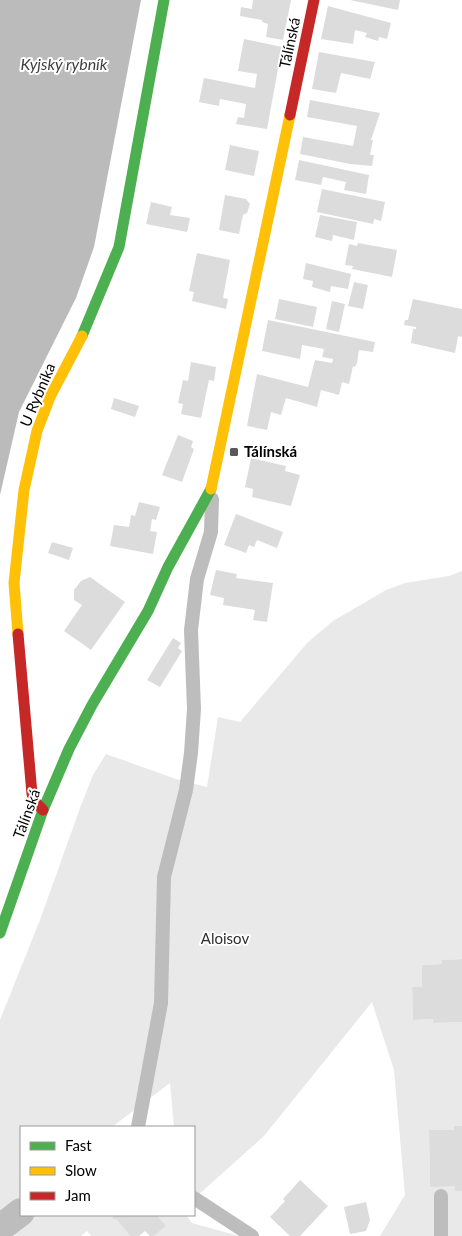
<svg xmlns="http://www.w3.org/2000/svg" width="462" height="1236" font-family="Lato,sans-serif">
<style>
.green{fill:#e9e9e9}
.water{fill:#bbb}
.building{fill:#dcdcdc}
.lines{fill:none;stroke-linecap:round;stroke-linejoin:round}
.lane{stroke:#bdbdbd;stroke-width:14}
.street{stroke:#bdbdbd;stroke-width:28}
.fast{stroke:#4caf50;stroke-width:11}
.slow{stroke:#ffc107;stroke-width:11}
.jam{stroke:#c62828;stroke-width:11}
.poi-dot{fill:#595959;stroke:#fff;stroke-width:2}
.labels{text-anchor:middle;stroke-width:4;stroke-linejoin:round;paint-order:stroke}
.street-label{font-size:15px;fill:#000;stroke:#fff}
.poi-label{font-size:15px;font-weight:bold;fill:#000;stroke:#fff;text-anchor:start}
.park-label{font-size:15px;fill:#2e2e2e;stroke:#fff}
.water-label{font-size:16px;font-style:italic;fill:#3f3f3f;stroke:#fff}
</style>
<rect width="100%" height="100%" fill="#fff"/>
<path class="green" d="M 462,571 L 462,959 L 443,960 L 442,964 L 422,965 L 422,987 L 412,987 L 413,1020 L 433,1019 L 434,1023 L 462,1022 L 462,1126 L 454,1126 L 454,1130 L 429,1131 L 430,1186 L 455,1186 L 462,1191 L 462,1236 L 380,1236 L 405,1195 L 394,1070 L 372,1002 L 264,1136 L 197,1196 L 194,1188 L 194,1127 L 174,1127 L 170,1083 L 112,1127 L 21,1127 L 21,1197 L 0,1213 L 0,1020 L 40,920 L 80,808 L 93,775 L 106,754 L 176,779 L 207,787 L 218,717 L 240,722 L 308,642 L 333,621 L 386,590 L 405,583 L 449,576 Z
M 35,1215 L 113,1215 L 112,1219 L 117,1220 L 130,1236 L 91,1236 L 87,1231 L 81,1236 L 8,1236 Z
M 157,1215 L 186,1215 L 192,1223 L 239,1236 L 154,1236 L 166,1226 Z"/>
<path class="water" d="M 0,0 L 141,0 L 94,247 L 76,298 L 19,412 L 0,495 Z"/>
<path class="building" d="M 253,0 L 291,0 L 283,40 L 266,37 L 268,24 L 262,22 L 262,20 L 240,16 L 241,7 L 252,9 Z
M 350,0 L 400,0 L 398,10 Z
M 328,6 L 391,23 L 387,39 L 379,37 L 378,41 L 365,37 L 367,33 L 355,30 L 353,44 L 321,39 Z
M 244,39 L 282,47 L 267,129 L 236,124 L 238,117 L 244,118 L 246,104 L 220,99 L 219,106 L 199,102 L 204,78 L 255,88 L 257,74 L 238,71 Z
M 319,52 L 375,62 L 370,79 L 341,73 L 336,93 L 312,89 Z
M 310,100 L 380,113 L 371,140 L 373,140 L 370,155 L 374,155 L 372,166 L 350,164 L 300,154 L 303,137 L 353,146 L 357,126 L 307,117 Z
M 230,145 L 259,151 L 254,176 L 225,170 Z
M 299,160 L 369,175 L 366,194 L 344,190 L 346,182 L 323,177 L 321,185 L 295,180 Z
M 322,189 L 385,202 L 381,221 L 374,219 L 373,224 L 317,212 Z
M 225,195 L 246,199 L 250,204 L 247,213 L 243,215 L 239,234 L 219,230 Z
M 151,202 L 172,207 L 170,215 L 190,218 L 187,232 L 146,224 Z
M 320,215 L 357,222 L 354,240 L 333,235 L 332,241 L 315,237 Z
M 358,243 L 397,250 L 392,277 L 352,269 L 353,266 L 345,265 L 349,244 L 357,246 Z
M 197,253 L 230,260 L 223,298 L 228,299 L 226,309 L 192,301 L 194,292 L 189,291 Z
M 306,263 L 351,274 L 348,289 L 331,286 L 330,292 L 312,287 L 313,281 L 303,279 Z
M 354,282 L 368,285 L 363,309 L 348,306 Z
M 279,299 L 317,307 L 313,327 L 275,319 Z
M 413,299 L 462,309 L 462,337 L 458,336 L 455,353 L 411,343 L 413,329 L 416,329 L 416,327 L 404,325 L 405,320 L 408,320 Z
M 332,301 L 345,304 L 339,332 L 326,329 Z
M 268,320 L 375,342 L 373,352 L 359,350 L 357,363 L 355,367 L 353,366 L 349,384 L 342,382 L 339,395 L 321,390 L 317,407 L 286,398 L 281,415 L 271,412 L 267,430 L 247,426 L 257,374 L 308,387 L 315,360 L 332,363 L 333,359 L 322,357 L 324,349 L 302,345 L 300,359 L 262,351 Z
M 191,362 L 216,367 L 214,381 L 209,380 L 201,418 L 181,414 L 183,404 L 178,403 L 183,380 L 188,381 Z
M 114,398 L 139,406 L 135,417 L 111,409 Z
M 178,435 L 193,441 L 191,447 L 194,449 L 182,482 L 162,475 Z
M 251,458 L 286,466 L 285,471 L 300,475 L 291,506 L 252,497 L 253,489 L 245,487 Z
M 139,502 L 160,507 L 156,520 L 152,519 L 150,531 L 157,532 L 153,554 L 110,546 L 114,525 L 129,527 L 131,515 L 135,516 Z
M 236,514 L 283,532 L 277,548 L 257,540 L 254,547 L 249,545 L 246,553 L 224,545 Z
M 52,542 L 73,548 L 69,560 L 48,553 Z
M 216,570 L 237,574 L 236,578 L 273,583 L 267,622 L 253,620 L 255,610 L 223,605 L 224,598 L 210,595 Z
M 90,577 L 125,602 L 91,650 L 64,631 L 82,605 L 74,600 L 74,590 L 81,581 Z
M 173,638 L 181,643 L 178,648 L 182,651 L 160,687 L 147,680 Z
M 462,959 L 462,1022 L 433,1023 L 433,1019 L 413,1020 L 412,987 L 422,987 L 422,965 L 442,964 L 442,960 Z
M 454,1126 L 462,1126 L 462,1191 L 455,1191 L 455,1186 L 430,1187 L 429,1130 L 454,1130 Z
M 300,1180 L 328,1206 L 300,1236 L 290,1236 L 270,1217 L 285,1201 L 283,1199 Z
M 366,1202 L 370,1220 L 366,1231 L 350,1234 L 344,1207 Z
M 113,1215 L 157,1215 L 166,1226 L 154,1236 L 150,1236 L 145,1231 L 139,1236 L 130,1236 L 117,1220 L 112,1219 Z"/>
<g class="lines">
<path class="lane" d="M 138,1127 L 161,1003 L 164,877 L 186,790 L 191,753 L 194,709 L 191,630 L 197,579 L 211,532 L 212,499
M 441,1196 L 441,1236
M 194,1198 L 252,1236"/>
<path class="street" d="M 0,1228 L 21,1212"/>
<path class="fast" d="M 82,336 L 119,247 L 164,0
M 0,933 L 43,810 L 69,749 L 92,705 L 148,611 L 168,567 L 211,489"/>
<path class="slow" d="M 211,489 L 290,115
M 18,634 L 14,583 L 24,490 L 37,431 L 50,397 L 82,336"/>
<path class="jam" d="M 290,115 L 314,0
M 18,634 L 32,794 L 35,802 L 43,810"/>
</g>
<rect class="poi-dot" x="229" y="447" width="10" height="10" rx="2.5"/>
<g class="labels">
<g class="street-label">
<text transform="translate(290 43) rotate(-78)" y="5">Tálínská</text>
<text transform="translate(38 395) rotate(-67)" y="5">U Rybníka</text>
<text transform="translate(27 814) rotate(-70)" y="5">Tálínská</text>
</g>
<g class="poi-label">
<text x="244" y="457">Tálínská</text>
</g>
<g class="park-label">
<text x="225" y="944">Aloisov</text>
</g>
<g class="water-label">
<text x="64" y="70">Kyjský rybník</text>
</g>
</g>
<rect x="20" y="1126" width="175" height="90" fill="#ffffff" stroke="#999999"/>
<rect x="30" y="1142" width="25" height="8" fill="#4caf50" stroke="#999999"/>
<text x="65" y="1151" font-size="15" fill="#000000">Fast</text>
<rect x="30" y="1167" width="25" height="8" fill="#ffc107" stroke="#999999"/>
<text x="65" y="1176" font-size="15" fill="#000000">Slow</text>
<rect x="30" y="1192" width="25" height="8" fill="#c62828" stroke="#999999"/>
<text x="65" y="1201" font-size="15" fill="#000000">Jam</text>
</svg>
